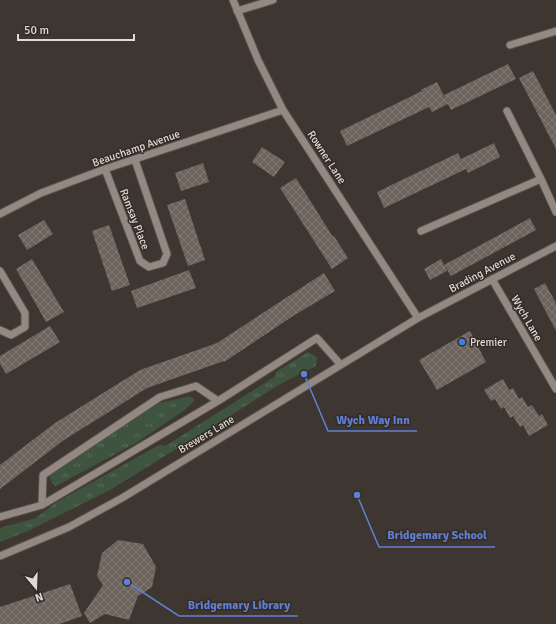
<svg xmlns="http://www.w3.org/2000/svg" width="556" height="624" font-family="Signika,sans-serif">
<style>
.grass{fill:url(#grass-tufts)}
.building{fill:url(#building-cross-hatch)}
.lines{fill:none;stroke-linecap:round;stroke-linejoin:round}
.minor-casing{stroke:#59524c;stroke-width:9}
.minor{stroke:#938982;stroke-width:7}
.shop-dot{fill:#3f7fe0;stroke:#342c26;stroke-width:1.5}
.labels{text-anchor:middle;stroke-width:3;stroke-linejoin:round;paint-order:stroke}
.street-label{font-size:11px;fill:#dfdad6;stroke:#342c26}
.poi-label{font-size:11px;fill:#dfdad6;stroke:#342c26;text-anchor:start}
.leader{fill:none;stroke:#617fd7;stroke-width:1.5}
.callout-dot{fill:#617fd7;stroke:#342c26;stroke-width:1.5}
.callout-label{font-size:12px;text-anchor:middle;font-weight:bold;fill:#617fd7;stroke:#342c26;stroke-width:3;stroke-linejoin:round;paint-order:stroke}
</style>
<defs>
<pattern id="grass-tufts" width="24" height="20" patternUnits="userSpaceOnUse"><rect width="24" height="20" fill="#3e543f"/><path d="M3 7l-1-3M5 7V3M7 7l1-3M15 17l-1-3M17 17v-4M19 17l1-3" fill="none" stroke="#596c5a"/></pattern>
<pattern id="building-cross-hatch" width="8" height="8" patternUnits="userSpaceOnUse"><rect width="8" height="8" fill="#6d645d"/><path d="M0 0l8 8M0 8l8-8" fill="none" stroke="#817a74"/></pattern>
</defs>
<rect width="100%" height="100%" fill="#3e3630"/>
<path class="grass" d="M 308,352 L 317,357 L 316,366 L 284,382 L 110,490 L 28,531 L 0,542 L 0,528 L 36,518 L 55,503 L 159,445 L 165,446 L 274,377 L 276,372 Z
M 190,396 L 195,400 L 186,409 L 136,443 L 56,486 L 52,483 L 49,474 L 159,403 Z"/>
<path class="building" d="M 508,64 L 516,79 L 451,110 L 448,104 L 432,112 L 429,107 L 347,146 L 340,131 L 422,91 L 421,90 L 437,82 L 446,100 L 444,95 Z
M 533,71 L 556,115 L 556,149 L 519,78 Z
M 494,143 L 500,157 L 468,173 L 466,169 L 384,208 L 377,192 L 458,153 L 463,163 L 461,159 Z
M 262,147 L 285,162 L 274,177 L 252,162 Z
M 203,163 L 209,182 L 181,191 L 175,173 Z
M 296,178 L 333,237 L 334,236 L 348,258 L 332,269 L 280,188 Z
M 185,199 L 205,260 L 188,266 L 167,205 Z
M 530,218 L 536,230 L 451,276 L 444,265 Z
M 44,220 L 53,234 L 27,250 L 18,235 Z
M 109,225 L 130,285 L 112,291 L 92,231 Z
M 32,259 L 64,312 L 46,322 L 16,269 Z
M 441,259 L 447,271 L 430,280 L 424,269 Z
M 189,270 L 196,288 L 137,308 L 131,291 Z
M 324,273 L 335,291 L 293,316 L 224,362 L 224,361 L 147,388 L 64,440 L 0,489 L 0,465 L 55,423 L 140,370 L 217,343 Z
M 545,283 L 556,303 L 556,331 L 534,289 Z
M 50,326 L 60,342 L 6,374 L 0,364 L 0,356 Z
M 470,331 L 486,362 L 437,390 L 419,360 Z
M 503,379 L 509,390 L 513,388 L 519,399 L 522,397 L 528,407 L 532,405 L 539,416 L 542,414 L 548,425 L 529,436 L 523,425 L 520,427 L 513,416 L 510,418 L 504,407 L 501,409 L 495,399 L 491,401 L 484,390 Z
M 118,540 L 143,544 L 156,567 L 152,587 L 138,596 L 129,620 L 105,614 L 90,623 L 84,613 L 103,585 L 97,576 L 102,553 Z
M 70,584 L 82,616 L 60,624 L 0,624 L 0,607 Z"/>
<g class="lines">
<defs>
<path id="minor" d="M 233,0 L 258,60 L 283,110 L 418,318
M 237,11 L 273,0
M 510,45 L 556,31
M 507,111 L 541,179 L 556,212
M 105,169 L 140,261 L 149,267 L 163,263 L 167,254 L 135,160
M 0,214 L 41,193 L 105,169 L 283,110
M 421,231 L 541,179
M 0,271 L 25,313 L 25,327 L 11,335 L 0,330
M 492,279 L 556,389
M 42,505 L 43,475 L 160,397 L 196,386 L 218,401
M 0,517 L 42,505 L 218,401 L 317,338 L 341,365
M 0,556 L 69,527 L 122,498 L 418,318 L 556,246"/>
</defs>
<use href="#minor" class="minor-casing"/>
<use href="#minor" class="minor"/>
</g>
<circle class="shop-dot" cx="462" cy="342" r="4"/>
<g class="labels">
<g class="street-label">
<text transform="translate(136 148) rotate(-19)" y="4">Beauchamp Avenue</text>
<text transform="translate(327 157) rotate(57)" y="4">Rowner Lane</text>
<text transform="translate(135 219) rotate(69)" y="4">Ramsay Place</text>
<text transform="translate(482 272) rotate(-28)" y="4">Brading Avenue</text>
<text transform="translate(527 318) rotate(60)" y="4">Wych Lane</text>
<text transform="translate(206 434) rotate(-31)" y="4">Brewers Lane</text>
</g>
<g class="poi-label">
<text x="470" y="346">Premier</text>
</g>
</g>
<path class="leader" d="M304 374L328 431H417M357 495L379 547H495M127 582L179 616H298"/>
<g class="callout-dot">
<circle cx="304" cy="374" r="4"/>
<circle cx="357" cy="495" r="4"/>
<circle cx="127" cy="582" r="4"/>
</g>
<g class="callout-label">
<text x="373" y="424">Wych Way Inn</text>
<text x="437" y="539">Bridgemary School</text>
<text x="239" y="609">Bridgemary Library</text>
</g>
<g transform="translate(36 588) rotate(161)" stroke="#342c26" stroke-width="3" paint-order="stroke">
<path d="M0-3L7 15L0 10L-7 15Z" fill="#dfdad6"/>
<text y="-6" font-size="11" font-weight="bold" text-anchor="middle" fill="#dfdad6">N</text>
</g>
<path d="M18 34v6h116v-6" fill="none" stroke="#dfdad6" stroke-width="2"/>
<text x="24" y="34" font-size="12" fill="#dfdad6" stroke="#342c26" stroke-width="3" paint-order="stroke">50 m</text>
</svg>
